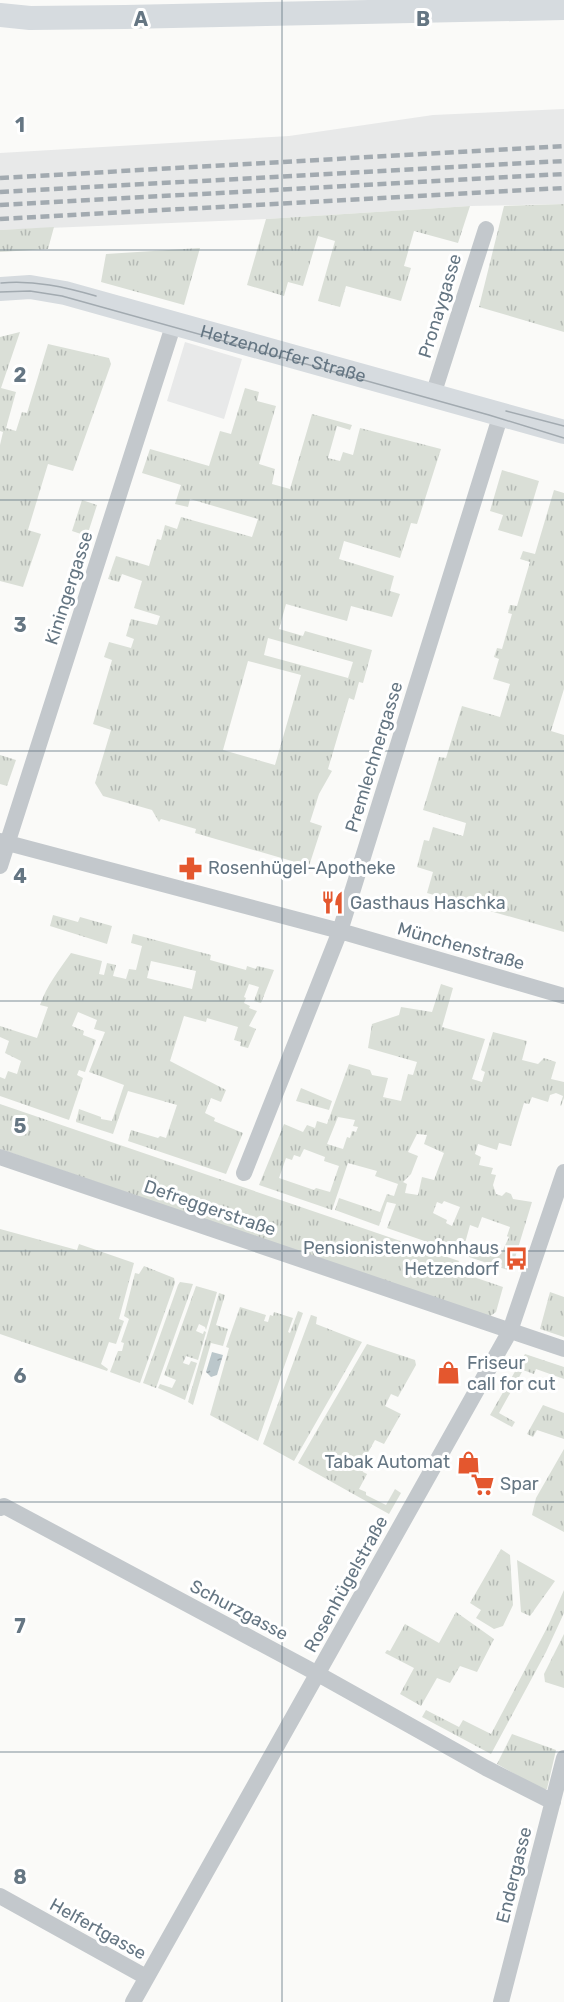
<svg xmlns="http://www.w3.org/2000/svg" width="564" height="2002" font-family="Rubik,sans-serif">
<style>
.built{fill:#e8e9e9}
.grass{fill:url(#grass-tufts);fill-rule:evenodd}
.water{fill:url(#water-ripples)}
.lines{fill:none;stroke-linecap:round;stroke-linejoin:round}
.minor{stroke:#c3c8cc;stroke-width:16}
.secondary{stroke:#d6dbdf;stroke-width:24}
.tram{stroke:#a2aab0;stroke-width:1.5}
.rail{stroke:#a2aab0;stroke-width:4.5;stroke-dasharray:9 4.5;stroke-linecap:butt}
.grid{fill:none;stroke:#657683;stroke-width:1.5;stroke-opacity:0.55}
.labels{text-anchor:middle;stroke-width:6;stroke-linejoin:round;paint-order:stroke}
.street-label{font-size:18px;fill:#657683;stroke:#fff}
.poi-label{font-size:18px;fill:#657683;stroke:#fff;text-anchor:start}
.grid-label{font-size:20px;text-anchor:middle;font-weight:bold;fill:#657683;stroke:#fff;stroke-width:6;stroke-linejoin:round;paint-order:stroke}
</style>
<defs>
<pattern id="grass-tufts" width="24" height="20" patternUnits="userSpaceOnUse" patternTransform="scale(1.5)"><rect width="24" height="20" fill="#dadfd7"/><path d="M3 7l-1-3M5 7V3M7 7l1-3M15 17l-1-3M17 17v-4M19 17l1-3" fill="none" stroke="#b4b9b4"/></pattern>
<pattern id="water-ripples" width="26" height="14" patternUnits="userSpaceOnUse" patternTransform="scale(1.5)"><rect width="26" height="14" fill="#bbc7cb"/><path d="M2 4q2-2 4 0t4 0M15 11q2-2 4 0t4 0" fill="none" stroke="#9ca6aa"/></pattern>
</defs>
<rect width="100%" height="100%" fill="#fafaf8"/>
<path class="built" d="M 564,109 L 564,204 L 470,206 L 266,219 L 0,230 L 0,153 L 289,136 L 433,115 Z
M 185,342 L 242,359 L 224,419 L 167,401 Z"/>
<path class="grass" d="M 564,204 L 564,332 L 479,307 L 504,206 Z
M 470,206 L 458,243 L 414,231 L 404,266 L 411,268 L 401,301 L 346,286 L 340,307 L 318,301 L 335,241 L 318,236 L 303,286 L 288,282 L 284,296 L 247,285 L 266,219 Z
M 54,227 L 48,249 L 0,252 L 0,230 Z
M 200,248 L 184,305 L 101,282 L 106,254 Z
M 20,332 L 1,388 L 16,392 L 6,428 L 16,431 L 22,412 L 27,413 L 48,344 L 109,358 L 111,364 L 73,471 L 48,464 L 28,530 L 41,534 L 23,587 L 0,581 L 0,445 L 3,432 L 0,431 L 0,337 Z
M 245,388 L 259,392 L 257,401 L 276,406 L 259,464 L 275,469 L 272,484 L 290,489 L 312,414 L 352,425 L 350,430 L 337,426 L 328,458 L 340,461 L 343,452 L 353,455 L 360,428 L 441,449 L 417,524 L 411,523 L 400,558 L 344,541 L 339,559 L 394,576 L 390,591 L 400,594 L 392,617 L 351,606 L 347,621 L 286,604 L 279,629 L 303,636 L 305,631 L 372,650 L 363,683 L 359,682 L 354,700 L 349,698 L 328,769 L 332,771 L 319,794 L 310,822 L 322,826 L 309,866 L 195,833 L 196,829 L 161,819 L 159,822 L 152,810 L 103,796 L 95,783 L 111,730 L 93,724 L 112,660 L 104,657 L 109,642 L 131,648 L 134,639 L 126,636 L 131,619 L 157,625 L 160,616 L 134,608 L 142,581 L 122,574 L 119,582 L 108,579 L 116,556 L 149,566 L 157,539 L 161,540 L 165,525 L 177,529 L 181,517 L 252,537 L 258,519 L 190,499 L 188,507 L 175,504 L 181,485 L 142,473 L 150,449 L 209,466 L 220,431 L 231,434 ZM 268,638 L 353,662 L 348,678 L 264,655 ZM 248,661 L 301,675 L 275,765 L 223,750 Z
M 502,470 L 539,481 L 522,537 L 498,530 L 503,515 L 490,511 Z
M 554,490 L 564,493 L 564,689 L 551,731 L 564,735 L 564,932 L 427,893 L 433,872 L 417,867 L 424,840 L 429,841 L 433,827 L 463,836 L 466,823 L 423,810 L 439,757 L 446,758 L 462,706 L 500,717 L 510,684 L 493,679 L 499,659 L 494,657 L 497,648 L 502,649 L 512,614 L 508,613 L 510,605 L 517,606 L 530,562 L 520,559 L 523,551 L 535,554 Z
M 82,500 L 97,505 L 87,536 L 72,531 Z
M 0,755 L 16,760 L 7,786 L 0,784 Z
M 53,915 L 78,922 L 80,917 L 112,926 L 107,944 L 50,926 Z
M 133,934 L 211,955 L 210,960 L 246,970 L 247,966 L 256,969 L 257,966 L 274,970 L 261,1003 L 254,1001 L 259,987 L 249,984 L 244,997 L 246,998 L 244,1003 L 250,1006 L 249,1008 L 257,1011 L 249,1026 L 256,1029 L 248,1048 L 240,1046 L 241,1042 L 234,1040 L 238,1027 L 207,1018 L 206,1022 L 184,1016 L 170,1061 L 226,1090 L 221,1102 L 211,1098 L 205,1113 L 215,1118 L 214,1121 L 243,1133 L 226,1174 L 128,1141 L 131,1130 L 158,1138 L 160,1136 L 166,1138 L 177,1105 L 128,1091 L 113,1134 L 76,1122 L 79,1109 L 101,1117 L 101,1119 L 112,1121 L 124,1085 L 89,1072 L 105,1032 L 94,1029 L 97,1020 L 78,1012 L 72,1026 L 84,1031 L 83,1035 L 96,1040 L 85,1072 L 79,1070 L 77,1075 L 83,1078 L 69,1120 L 0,1096 L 0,1077 L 5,1079 L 8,1071 L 17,1074 L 21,1061 L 5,1053 L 9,1041 L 0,1037 L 0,1026 L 37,1038 L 48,1007 L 40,1005 C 47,985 59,970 71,953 L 102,961 L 99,974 L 104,975 L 107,963 L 116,965 L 113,976 L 126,979 L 129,969 L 136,970 L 142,946 L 131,943 ZM 151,961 L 196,971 L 192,989 L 147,978 Z
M 441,984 L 453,988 L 442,1027 L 485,1039 L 472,1079 L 482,1082 L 485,1072 L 481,1070 L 493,1032 L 527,1041 L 522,1060 L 538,1064 L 544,1058 L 556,1062 L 551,1079 L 564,1082 L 564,1098 L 561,1106 L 560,1105 L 563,1096 L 556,1093 L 550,1095 L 548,1102 L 532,1097 L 529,1104 L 524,1103 L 511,1146 L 499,1143 L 497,1150 L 478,1144 L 475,1154 L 481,1157 L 479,1165 L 493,1168 L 491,1174 L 496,1175 L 493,1185 L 496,1194 L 502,1196 L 506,1192 L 511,1194 L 513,1199 L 532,1202 L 511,1271 L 469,1257 L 472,1244 L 501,1254 L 509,1237 L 507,1236 L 510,1227 L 482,1217 L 478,1228 L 470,1225 L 462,1254 L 387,1228 L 396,1204 L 387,1202 L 379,1226 L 335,1210 L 339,1198 L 380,1212 L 387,1194 L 394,1196 L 398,1184 L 375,1176 L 377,1171 L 348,1163 L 332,1210 L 259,1185 L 284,1124 L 303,1132 L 307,1125 L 315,1128 L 317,1121 L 327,1124 L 349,1064 L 370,1070 L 372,1075 L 388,1078 L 383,1097 L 401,1101 L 408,1074 L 413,1075 L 417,1062 L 368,1048 L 372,1024 L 399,1015 L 401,1007 L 432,1012 ZM 338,1117 L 355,1120 L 353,1126 L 358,1127 L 356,1132 L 352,1131 L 350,1138 L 347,1137 L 343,1149 L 327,1144 ZM 417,1134 L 427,1135 L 424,1144 L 444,1153 L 434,1180 L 422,1177 L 418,1195 L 405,1193 L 407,1184 L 403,1182 L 411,1174 L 418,1156 L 408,1152 ZM 304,1149 L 325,1157 L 324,1161 L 339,1166 L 330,1192 L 316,1188 L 314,1190 L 279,1178 L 286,1158 L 292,1160 L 294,1155 L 300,1157 ZM 444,1201 L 460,1207 L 452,1226 L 446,1223 L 447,1220 L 433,1213 L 437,1202 L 442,1204 Z
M 301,1088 L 332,1101 L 329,1110 L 296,1101 Z
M 0,1104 L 459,1261 L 456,1271 L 503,1287 L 496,1312 L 489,1317 L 0,1149 Z
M 0,1229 L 77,1250 L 79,1244 L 134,1263 L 119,1319 L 124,1321 L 116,1344 L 109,1342 L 101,1364 L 108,1369 L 107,1371 L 0,1334 Z
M 144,1266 L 174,1278 L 175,1283 L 140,1383 L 110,1372 L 118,1351 L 122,1351 L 124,1343 L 121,1342 L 129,1319 L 124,1316 L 135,1273 L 139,1274 Z
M 180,1282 L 193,1284 L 156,1388 L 143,1383 L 178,1285 Z
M 196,1286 L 217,1292 L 206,1330 L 205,1327 L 199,1324 L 196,1331 L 203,1334 L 204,1331 L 206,1332 L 198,1360 L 186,1356 L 183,1363 L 189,1365 L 191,1361 L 197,1363 L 185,1400 L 158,1388 L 160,1384 L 172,1388 L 176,1380 L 164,1375 Z
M 550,1292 L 564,1297 L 564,1337 L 540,1329 Z
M 219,1293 L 225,1295 L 216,1325 L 228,1329 L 223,1346 L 211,1343 L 193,1405 L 188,1402 Z
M 240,1307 L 266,1315 L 264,1321 L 268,1322 L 270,1315 L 273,1316 L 274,1312 L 293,1318 L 288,1332 L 290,1333 L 298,1311 L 303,1313 L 258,1441 L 210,1415 L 229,1348 L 226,1347 Z
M 311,1315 L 317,1317 L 316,1324 L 362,1342 L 294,1461 L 263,1444 Z
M 367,1344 L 415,1360 L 416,1365 L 398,1397 L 391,1394 L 385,1406 L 401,1414 L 384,1444 L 375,1440 L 361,1465 L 363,1472 L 367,1474 L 359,1489 L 366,1492 L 366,1495 L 386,1505 L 395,1489 L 401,1493 L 389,1514 L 298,1463 Z
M 525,1354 L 564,1367 L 564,1379 L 536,1369 L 534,1374 L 523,1370 L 499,1413 L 515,1422 L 512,1427 L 490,1415 Z
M 543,1405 L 564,1413 L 564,1439 L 537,1430 L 533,1437 L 527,1434 Z
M 564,1449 L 564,1532 L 532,1515 L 536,1498 Z
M 501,1549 L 510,1555 L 513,1605 L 503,1626 L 494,1629 L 476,1618 L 481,1610 L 470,1603 Z
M 517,1560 L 555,1581 L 530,1616 L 521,1612 Z
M 564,1590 L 564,1613 L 546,1652 L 491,1754 L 422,1717 L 426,1710 L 459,1727 L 463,1720 L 491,1734 L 548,1626 Z
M 456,1612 L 494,1639 L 477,1672 L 460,1666 L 450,1683 L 437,1678 L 421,1706 L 400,1694 L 414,1668 L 385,1653 L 387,1650 L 390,1651 L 405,1624 L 439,1643 Z
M 564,1634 L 564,1688 L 545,1682 L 544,1674 Z
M 512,1734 L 556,1750 L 547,1789 L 543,1790 L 497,1764 Z"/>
<path class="water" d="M 212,1352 L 223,1355 L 217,1375 L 211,1377 L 206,1372 Z"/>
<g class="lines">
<path class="minor" d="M 433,395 L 486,229
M 0,841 L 340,931 L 564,996
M 0,866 L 174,323
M 0,1157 L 564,1349
M 244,1173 L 340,931 L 501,414
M 0,1508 L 4,1506 L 318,1674 L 486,1768 L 553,1802
M 0,1896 L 146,1977
M 133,2002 L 510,1331 L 564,1172
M 501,2002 L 564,1758"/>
<g class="secondary">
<path d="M 0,15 L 30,18 L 125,17 L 564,8"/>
<path id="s1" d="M 0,289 L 30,287 L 65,293 L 564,432"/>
</g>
<path class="tram" d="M 1,283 C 34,280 65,287 96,296
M 0,292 L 30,291 L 62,296 L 489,415 L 564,438
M 506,411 L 564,426"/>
<path class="rail" d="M 0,178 L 564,146
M 0,192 L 564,161
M 0,205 L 564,174
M 0,219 L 564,188"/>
</g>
<path class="grid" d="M 282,0 L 282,2002M 0,250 L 564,250M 0,500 L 564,500M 0,751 L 564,751M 0,1001 L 564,1001M 0,1251 L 564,1251M 0,1502 L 564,1502M 0,1752 L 564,1752"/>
<defs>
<symbol id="pharmacy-bare" viewBox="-9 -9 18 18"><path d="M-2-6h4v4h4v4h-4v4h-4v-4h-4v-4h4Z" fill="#e4572e" stroke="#fff" stroke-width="2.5" paint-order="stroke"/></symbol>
<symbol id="restaurant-bare" viewBox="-9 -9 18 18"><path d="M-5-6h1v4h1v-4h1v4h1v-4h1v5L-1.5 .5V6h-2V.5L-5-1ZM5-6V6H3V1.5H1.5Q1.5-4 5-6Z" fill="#e4572e" stroke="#fff" stroke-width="2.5" paint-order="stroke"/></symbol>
<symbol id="bus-bare" viewBox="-9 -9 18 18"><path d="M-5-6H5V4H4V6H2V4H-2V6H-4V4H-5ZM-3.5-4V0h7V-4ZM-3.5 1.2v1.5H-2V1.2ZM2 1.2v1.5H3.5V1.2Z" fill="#e4572e" stroke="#fff" stroke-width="2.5" paint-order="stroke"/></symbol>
<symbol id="shop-bare" viewBox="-9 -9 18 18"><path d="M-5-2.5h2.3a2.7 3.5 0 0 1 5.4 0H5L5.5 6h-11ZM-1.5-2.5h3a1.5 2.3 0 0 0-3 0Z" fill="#e4572e" stroke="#fff" stroke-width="2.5" paint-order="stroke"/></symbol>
<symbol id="supermarket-bare" viewBox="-9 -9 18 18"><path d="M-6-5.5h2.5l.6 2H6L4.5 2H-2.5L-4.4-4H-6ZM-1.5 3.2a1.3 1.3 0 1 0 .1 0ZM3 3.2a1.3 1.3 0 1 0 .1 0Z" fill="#e4572e" stroke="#fff" stroke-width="2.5" paint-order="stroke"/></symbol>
</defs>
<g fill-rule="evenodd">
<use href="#pharmacy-bare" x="174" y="852" width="33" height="33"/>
<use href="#restaurant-bare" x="316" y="886" width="33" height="33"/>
<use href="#bus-bare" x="500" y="1242" width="33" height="33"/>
<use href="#shop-bare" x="432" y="1356" width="33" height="33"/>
<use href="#shop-bare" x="452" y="1446" width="33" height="33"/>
<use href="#supermarket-bare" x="466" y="1468" width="33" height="33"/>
</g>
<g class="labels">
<g class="street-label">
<text transform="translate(440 306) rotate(-73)" y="6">Pronaygasse</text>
<text dy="6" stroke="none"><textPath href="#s1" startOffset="292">Hetzendorfer Straße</textPath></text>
<text transform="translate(69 588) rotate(-72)" y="6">Kiningergasse</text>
<text transform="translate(374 757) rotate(-73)" y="6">Premlechnergasse</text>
<text transform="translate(461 946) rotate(16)" y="6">Münchenstraße</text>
<text transform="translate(210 1208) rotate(19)" y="6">Defreggerstraße</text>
<text transform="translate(346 1584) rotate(-61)" y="6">Rosenhügelstraße</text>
<text transform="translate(239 1610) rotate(28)" y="6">Schurzgasse</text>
<text transform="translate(514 1875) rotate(-76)" y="6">Endergasse</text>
<text transform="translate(98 1929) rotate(29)" y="6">Helfertgasse</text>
</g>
<g class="poi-label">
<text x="208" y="874">Rosenhügel-Apotheke</text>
<text x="350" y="909">Gasthaus Haschka</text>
<text x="499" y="1254" text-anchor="end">Pensionistenwohnhaus<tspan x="499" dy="21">Hetzendorf</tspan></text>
<text x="467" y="1369">Friseur<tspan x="467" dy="21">call for cut</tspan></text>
<text x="450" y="1468" text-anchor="end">Tabak Automat</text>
<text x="500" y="1490">Spar</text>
</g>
</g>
<g class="grid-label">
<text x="141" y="26">A</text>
<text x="423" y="26">B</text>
<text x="20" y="132">1</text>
<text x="20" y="382">2</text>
<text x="20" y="632">3</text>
<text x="20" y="883">4</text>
<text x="20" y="1133">5</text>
<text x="20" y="1383">6</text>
<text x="20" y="1633">7</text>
<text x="20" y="1884">8</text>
</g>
</svg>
